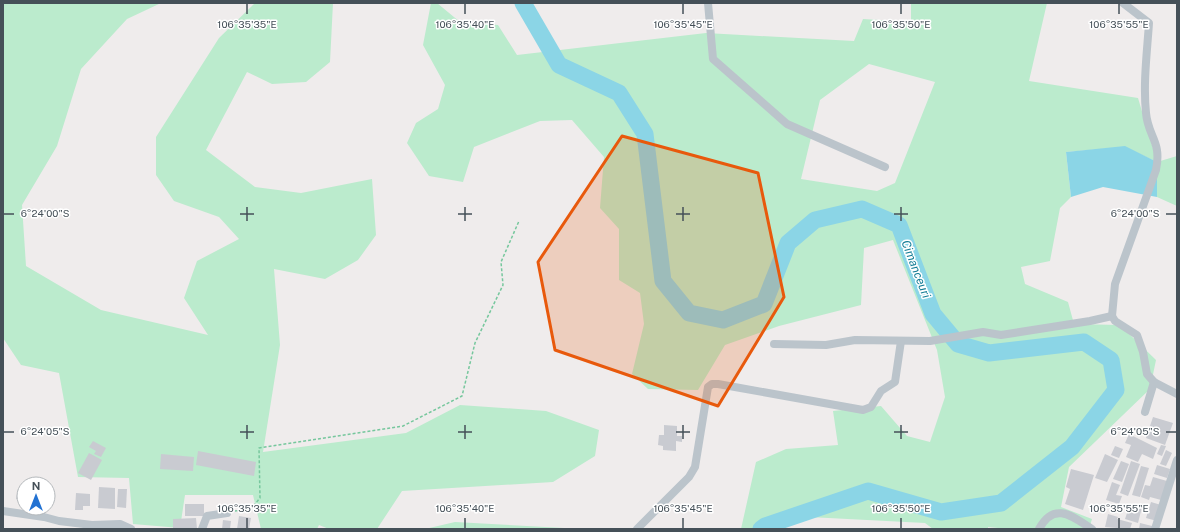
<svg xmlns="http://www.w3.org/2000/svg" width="1180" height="532" font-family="'Public Sans',sans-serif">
<rect width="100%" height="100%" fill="#efecec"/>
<g fill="#bbebcd" fill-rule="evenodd">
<polygon points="3,3 161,3 127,19 81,69 57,146 22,205 26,266 101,310 208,335 184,298 197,261 239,239 219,217 174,201 156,175 156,137 219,38 255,3 333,3 330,62 306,82 272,84 247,72 206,150 255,187 301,193 372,179 376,235 358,260 325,279 274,269 280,345 263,452 406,433 460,405 546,411 599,430 595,456 553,482 402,491 377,529 329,529 319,525 317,529 261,529 253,495 185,495 180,528 133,524 129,478 78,477 59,373 21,365 3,338"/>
<path d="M431 3H437L460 22 498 25 517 55 706 33 854 41 863 19 911 22V3H1047L1029 81 1138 98 1157 162 1177 156V206L1157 197V162L1125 147 1066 152 1071 197 1060 208 1050 261 1021 267 1025 284 1068 302 1074 324 1120 325 1156 360 1150 389 1069 467 1061 507 1092 519 1089 529H1008L988 527V529H933L925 523 809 517 778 529H741L756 462 786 449 838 445 833 411 881 406 907 436 930 442 945 397 937 350 893 240 864 248 861 305 779 326 725 345 698 390 648 389 632 374 644 324 640 293 619 280V229L600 208 604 157 572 120 540 121 474 147 463 182 429 176 407 143 416 123 438 109 445 85 423 45ZM869 64 935 82 895 183 877 191 801 179 820 100Z"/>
<polygon points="455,522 583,529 425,529"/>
</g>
<polygon fill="#8bd5e6" points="1125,146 1157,162 1157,197 1103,187 1071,197 1066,152"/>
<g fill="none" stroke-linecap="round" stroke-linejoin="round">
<polyline stroke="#8bd5e6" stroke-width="17" points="523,3 559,65 619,93 645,134 663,281 689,313 723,320 764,304 788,243 815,220 862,209 899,225 933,314 958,344 989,353 1084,342 1111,360 1116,390 1072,447 1001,503 941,512 868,491 765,526 761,529"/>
</g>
<g fill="#c9cbd1">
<polygon points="1153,417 1173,423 1165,445 1146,438"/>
<polygon points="664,425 677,426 677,436 682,436 682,442 676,441 676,451 663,450 663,446 658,445 659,435 664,435"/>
<polygon points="1129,434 1157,448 1153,459 1142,454 1138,462 1126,457 1131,445 1125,443"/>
<polygon points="93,441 106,448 101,457 94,454 96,451 89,447"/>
<polygon points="1161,445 1166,446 1162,456 1157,454"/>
<polygon points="1115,446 1123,449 1119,458 1111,455"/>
<polygon points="1166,450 1172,453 1166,466 1160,464"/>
<polygon points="198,451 256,462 254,476 196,465"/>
<polygon points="89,453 102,460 91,480 78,473"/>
<polygon points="161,454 194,457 193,471 160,469"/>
<polygon points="1105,454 1118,460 1107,482 1095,478"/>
<polygon points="1121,461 1129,464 1122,482 1113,479"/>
<polygon points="1131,461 1140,464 1128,496 1120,493"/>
<polygon points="1157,465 1170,469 1167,478 1154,474"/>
<polygon points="1141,466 1149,468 1140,497 1132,495"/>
<polygon points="1071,469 1094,475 1083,510 1065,504 1070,489 1066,487"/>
<polygon points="1153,477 1167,481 1161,500 1150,497 1149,500 1141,497 1145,485 1150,486"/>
<polygon points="1112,482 1120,485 1116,495 1122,496 1119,504 1106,500"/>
<polygon points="99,487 115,488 115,509 98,508"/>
<polygon points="18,489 24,490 24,501 16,499"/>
<polygon points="118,489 127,489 126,508 117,507"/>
<polygon points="76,493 90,494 90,506 83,506 83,510 75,510"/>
<polygon points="1151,502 1161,505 1157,521 1146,518"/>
<rect x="185" y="504" width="19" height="12"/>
<polygon points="1130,504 1142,507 1138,523 1125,519"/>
<polygon points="1108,514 1118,517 1117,519 1132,523 1130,529 1105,527"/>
<polygon points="239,516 251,518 249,529 237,529"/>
<polygon points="196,518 197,529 173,529 173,519"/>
<polygon points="223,520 231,521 230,529 222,529"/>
<polygon points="1140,523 1152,526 1152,529 1139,529"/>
</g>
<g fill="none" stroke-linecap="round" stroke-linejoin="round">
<polyline stroke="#76c79d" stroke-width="1.5" stroke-dasharray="3 2" stroke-linecap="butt" points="235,511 251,509 260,498 259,448 403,426 462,396 475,343 503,285 501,262 519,221"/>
<g stroke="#bbc4cb" stroke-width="8">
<polyline points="708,3 713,59 787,124 885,167"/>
<path d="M1123 3 1149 23C1147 53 1143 83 1146 113 1148 137 1162 141 1156 170L1115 284 1112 316 1115 321 1137 335 1143 352 1147 374 1154 382 1177 394"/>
<polyline points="774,344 826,345 855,340 930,341 983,332 1001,335 1090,321 1112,316"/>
<polyline points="1145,412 1154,382"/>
<polyline points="3,511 44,517 59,521 92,525 120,524 131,529"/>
<polyline points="202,529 207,516 227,513"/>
<polyline points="637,529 689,477 695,467 708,387 712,384 718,384 863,410 871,407 881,391 895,382 901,341"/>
<path d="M1039 529C1054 501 1072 516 1092 529"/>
<polyline points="1155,529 1177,460"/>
</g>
</g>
<path fill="#e8590c" fill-opacity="0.2" stroke="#e8590c" stroke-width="3" stroke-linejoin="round" d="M622 136 758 173 784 297 718 406 555 350 538 262Z"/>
<path fill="none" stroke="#455058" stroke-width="1.5" d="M247 4V14M465 4V14M683 4V14M901 4V14M1119 4V14M247 207V221M465 207V221M683 207V221M901 207V221M4 214H14M240 214H254M458 214H472M676 214H690M894 214H908M1166 214H1176M247 425V439M465 425V439M683 425V439M901 425V439M4 432H14M240 432H254M458 432H472M676 432H690M894 432H908M1166 432H1176M247 518V528M465 518V528M683 518V528M901 518V528M1119 518V528"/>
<g text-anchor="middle" stroke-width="3" stroke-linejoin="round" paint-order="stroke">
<g font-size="12" font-style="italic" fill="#147d96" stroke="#fff">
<text transform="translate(916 269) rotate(69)" y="4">Cimanceuri</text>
</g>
</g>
<g font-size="10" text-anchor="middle" fill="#455058" stroke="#fff" stroke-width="3" stroke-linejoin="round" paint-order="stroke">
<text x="247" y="28">106°35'35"E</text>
<text x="465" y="28">106°35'40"E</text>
<text x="683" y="28">106°35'45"E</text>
<text x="901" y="28">106°35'50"E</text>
<text x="1119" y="28">106°35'55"E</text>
<text x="45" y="217">6°24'00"S</text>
<text x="1135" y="217">6°24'00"S</text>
<text x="45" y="435">6°24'05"S</text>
<text x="1135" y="435">6°24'05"S</text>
<text x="247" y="512">106°35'35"E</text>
<text x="465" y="512">106°35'40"E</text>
<text x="683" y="512">106°35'45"E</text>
<text x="901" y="512">106°35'50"E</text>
<text x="1119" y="512">106°35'55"E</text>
</g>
<rect width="1180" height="532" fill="none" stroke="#455058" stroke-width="8"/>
<g transform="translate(36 496)"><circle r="19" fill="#ffffff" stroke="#b5b9bc"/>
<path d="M0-3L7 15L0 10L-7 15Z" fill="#2372d2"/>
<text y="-6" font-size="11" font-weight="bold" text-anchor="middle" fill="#455058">N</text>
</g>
</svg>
